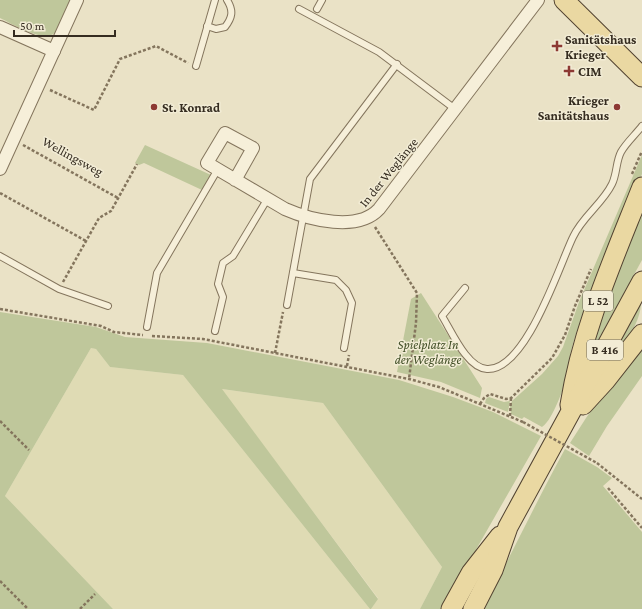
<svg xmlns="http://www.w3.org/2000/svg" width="642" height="609" font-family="'Crimson Pro',serif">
<rect width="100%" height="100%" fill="#eae2c6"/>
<g fill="#dfdbb4">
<polygon points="91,348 96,349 110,367 183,375 370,609 113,609 5,496"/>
<polygon points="221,389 323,403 442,567 420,609 371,609 378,598"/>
</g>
<g fill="#bfc79b">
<path d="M0 0H73C68 9 64 22 57 31 45 45 13 24 0 18Z"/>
<polygon points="145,145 211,175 202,190 144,163 139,165 135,163"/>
<path d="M642 155V174C631 201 561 350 570 369 565 383 554 419 542 427L524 417 522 419 511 414 510 406 512 401 542 374 558 356 563 347 579 302Z"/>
<polygon points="642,212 642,260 590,355 597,328"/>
<polygon points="421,293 482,388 480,398 441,382 397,372 411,299"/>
<path d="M641 301C642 325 616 356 601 373Z"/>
<polygon points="0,312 96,327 125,337 207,343 399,380 453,397 493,412 541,436 442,609 420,609 442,567 323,403 222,389 378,599 371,609 370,609 183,375 110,367 96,349 91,348 5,496 113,609 0,609"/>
<polygon points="642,341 642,376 607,426 589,456 570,443 586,418"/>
<polygon points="489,397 504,402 510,401 508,412 485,403 486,399"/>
<path d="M565 449 597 467 612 478 603 486 642 532V609H482C511 556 536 502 565 449Z"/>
</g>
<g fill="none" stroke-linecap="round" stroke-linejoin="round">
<g stroke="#84755d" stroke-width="8">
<g id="service">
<polyline points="299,9 379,52 455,109"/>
<polyline points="317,9 322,0"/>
<path d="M207 26 216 29 225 27C232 18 234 11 227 0"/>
<polyline points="196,66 215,0"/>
<polyline points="0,256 59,289 108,306"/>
<polyline points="293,273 336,280 346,290 352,303 344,348"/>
<path d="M465 288 442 316C452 332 467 368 487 369 526 371 559 266 573 237 582 217 603 203 612 184 617 174 616 161 621 152 626 143 636 134 642 126"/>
<polyline points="287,305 310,179 397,64"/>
<polyline points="147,327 157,273 218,169"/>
<polyline points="215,331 223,297 218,284 223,263 233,256 268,198"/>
</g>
</g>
<g stroke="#84755d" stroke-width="14">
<g id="minor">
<polyline points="0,27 54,51"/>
<polyline points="0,169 77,0"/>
<path d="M235 180 253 148 225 133 207 163 285 209C310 220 358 232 379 209L538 0"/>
</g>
</g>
<g stroke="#524331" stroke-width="21">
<g id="primary">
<polyline points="564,0 642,77"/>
<path d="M570 405C582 329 614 258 642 187"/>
<polyline points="583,405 605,381 642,334"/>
<polyline points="451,609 471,573 500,536"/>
<polyline points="473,609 493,570 508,527 642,281"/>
</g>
</g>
<g stroke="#84755d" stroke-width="2.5" stroke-dasharray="3 2" stroke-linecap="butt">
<polyline points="50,90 94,110 120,59 156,46 188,63"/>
<polyline points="23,145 118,198"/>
<polyline points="632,174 642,151"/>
<polyline points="0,193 86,241"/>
<polyline points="375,227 417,293 416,323 409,379"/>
<polyline points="63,282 99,218 111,211 137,164"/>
<polyline points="0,309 101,326 114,332 143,335"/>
<polyline points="152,336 203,339 409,379 439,387 523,422"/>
<polyline points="275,353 283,312"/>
<polyline points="347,366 349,355"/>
<polyline points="480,404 484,398 490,394 506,399 511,398 552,358 565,335 575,306 591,269"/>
<polyline points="510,416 511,398"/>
<polyline points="0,421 29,450"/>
<polyline points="597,463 642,499"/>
<polyline points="608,488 642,528"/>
<polyline points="0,581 28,609"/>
<polyline points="80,609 95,594"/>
</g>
<use href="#service" stroke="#f6efd9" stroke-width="6"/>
<use href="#minor" stroke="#f6efd9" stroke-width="12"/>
<use href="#primary" stroke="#ead8a2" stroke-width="19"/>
<polyline stroke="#84755d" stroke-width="2.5" stroke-dasharray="3 2" stroke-linecap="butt" points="523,422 597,463"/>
</g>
<g fill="#8d3933" stroke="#f2ecd5" stroke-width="1.5">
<path d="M555 40h4v4h4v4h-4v4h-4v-4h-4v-4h4z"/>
<path d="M567 65h4v4h4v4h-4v4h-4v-4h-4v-4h4z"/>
<circle cx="154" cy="107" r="4"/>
<circle cx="617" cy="107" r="4"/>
</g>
<g text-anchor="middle" stroke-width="3" stroke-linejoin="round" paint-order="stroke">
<g fill="#f2ecd5" stroke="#6e6656" stroke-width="1">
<rect x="583" y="291" width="30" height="20" rx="3"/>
<rect x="587" y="340" width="36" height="20" rx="3"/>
</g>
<g font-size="12" font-weight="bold" fill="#352c20">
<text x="598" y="305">L 52</text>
<text x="605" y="354">B 416</text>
</g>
<g font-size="13" font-weight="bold" fill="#352c20" stroke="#f2ecd5" text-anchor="start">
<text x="565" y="44">Sanitätshaus<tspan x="565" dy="15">Krieger</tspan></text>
<text x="578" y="76">CIM</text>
<text x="609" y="105" text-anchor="end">Krieger<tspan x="609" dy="15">Sanitätshaus</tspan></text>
<text x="162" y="112">St. Konrad</text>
</g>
<g font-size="13" fill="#352c20" stroke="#f2ecd5">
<text transform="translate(73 156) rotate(29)" y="5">Wellingsweg</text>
<text transform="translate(388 172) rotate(-51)" y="5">In der Weglänge</text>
</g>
<g font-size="13" font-style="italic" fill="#435028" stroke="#f2ecd5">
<text x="428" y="349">Spielplatz In<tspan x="428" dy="15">der Weglänge</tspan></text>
</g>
</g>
<path d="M14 30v6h101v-6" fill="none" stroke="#352c20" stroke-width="2"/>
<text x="20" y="30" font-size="12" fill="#352c20" stroke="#f2ecd5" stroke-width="3" paint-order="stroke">50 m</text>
</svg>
